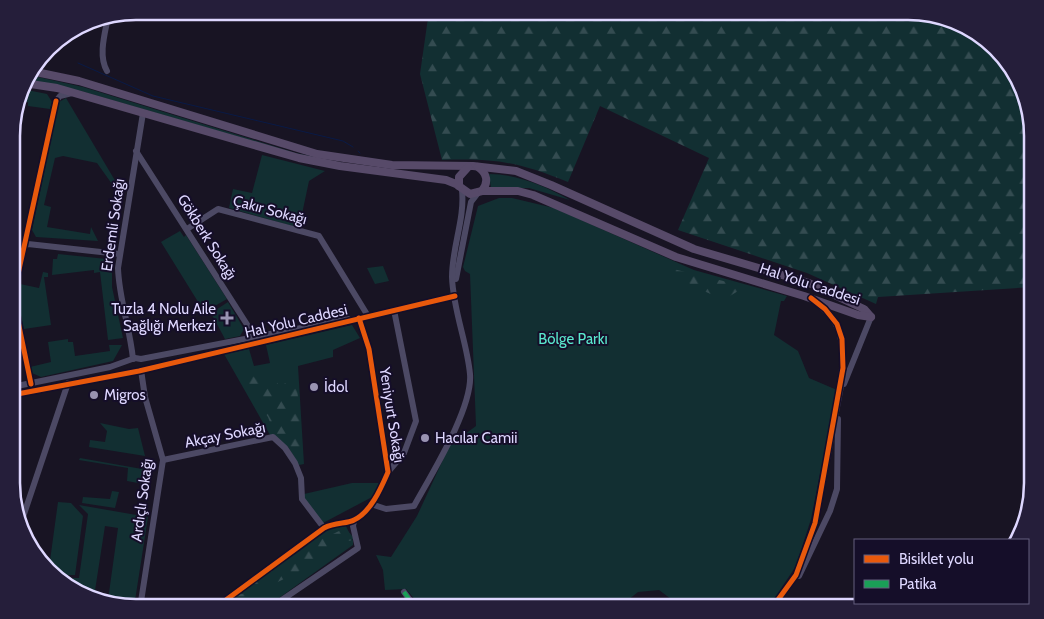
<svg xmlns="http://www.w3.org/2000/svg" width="1044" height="619" font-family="Cabin,sans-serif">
<defs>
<pattern id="forest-firs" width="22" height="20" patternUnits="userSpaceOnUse" patternTransform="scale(1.25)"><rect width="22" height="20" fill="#122f32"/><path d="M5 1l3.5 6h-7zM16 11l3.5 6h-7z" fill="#344c51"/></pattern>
</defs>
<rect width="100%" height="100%" fill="#181423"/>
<g fill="#122f32">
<polygon points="29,75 83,87 296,153 352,165 297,154 81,91 25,79"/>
<polygon points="22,89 47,94 52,102 50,109 28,106 28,102 18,102"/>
<polygon points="66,98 123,194 117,191 97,163 63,156 55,158 44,205 51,207 47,227 90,234 91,227 98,241 36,237 32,230 59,102"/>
<polygon points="262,155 325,171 309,181 299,228 229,208 233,189 252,193"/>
<path d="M489 174C517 174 545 186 570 200L529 188H491Z"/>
<polygon points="499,198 512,198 554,208 694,270 787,296 784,301 781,301 774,335 798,351 809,378 837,390 811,519 796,566 768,608 683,608 659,590 638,592 618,608 418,608 417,602 406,589 385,590 383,570 376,555 391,557 417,516 454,436 461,437 476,426 470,274 465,271 463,267 478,206"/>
<polygon points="180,231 184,237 186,235 227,299 206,311 202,304 200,305 161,242 166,239 170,245 166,239"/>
<polygon points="58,254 107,259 112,265 112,287 123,338 108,340 100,272 94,273 94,270 52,275 53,259 57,259"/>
<polygon points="383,266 389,281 375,284 367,268"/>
<polygon points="43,272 48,273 48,277 44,277 51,325 24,329 17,298 20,284 39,288"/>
<polygon points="228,302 244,329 240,336 225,339 211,313"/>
<polygon points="352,325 360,338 333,350 333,357 298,366 304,464 299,465 288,447 270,435 224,354 249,349 254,366 270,363 266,345"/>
<polygon points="68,339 68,342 73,342 75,356 110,351 109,345 122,345 113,361 41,377 32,373 30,367 51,362 48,342"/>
<polygon points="100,423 129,429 138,428 145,456 89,447 90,440 105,442 107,431"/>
<polygon points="80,458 142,469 143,466 147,467 145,480 150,481 149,485 127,481 128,468 79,460"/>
<polygon points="352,483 379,483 374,496 323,523 304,498 304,494"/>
<polygon points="112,491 119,492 115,508 82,503 83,497 110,499"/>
<path d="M58 502 71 503 83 516 75 575C65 575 58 577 49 568Z"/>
<polygon points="79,505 148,517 134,607 108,600 118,528 105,526 94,597 71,589 73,578 79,578 88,514"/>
<polygon points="346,526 353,541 353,545 265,608 222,608 329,529"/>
</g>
<g fill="url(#forest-firs)">
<path d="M429 11H908L971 28 1016 73 1032 127V287L878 297 876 304 807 273 678 230 709 158 600 106 568 182C519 162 495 158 442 160L420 74Z"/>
<path d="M673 269 736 284 743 288 725 299C705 293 689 284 671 272Z"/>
<polygon points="249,371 256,379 274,378 280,387 292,378 297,387 303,454 302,461 289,445 274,433 268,417 255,400 240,374"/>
<polygon points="343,529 346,529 354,538 350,541 346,540 340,546 313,559 297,573 269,586 254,598 251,593 241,601 245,605 243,608 237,605 234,608 220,608 238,593 243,594 244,589 286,559 300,552 318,535 325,538"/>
</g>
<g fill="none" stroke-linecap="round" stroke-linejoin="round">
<g stroke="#091a46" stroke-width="1">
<polyline points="78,63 153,96 343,141 353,147"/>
<polyline points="358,151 360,153"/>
</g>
<g stroke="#4c4964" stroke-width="6">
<path d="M107 71C98 56 105 33 108 17"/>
<polyline points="56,101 60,96 72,93"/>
<polyline points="136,151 255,337"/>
<polyline points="187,229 218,209 319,236 368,316"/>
<polyline points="12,247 23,247 28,244 119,254"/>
<polyline points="456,279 471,202 478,193"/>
<path d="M133 359C130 328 119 299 118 268L143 113"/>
<polyline points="31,384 13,297 56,101"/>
<polyline points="844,384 871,317"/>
<polyline points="12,387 110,367 135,358 141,359 348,319"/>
<polyline points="12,395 139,371 455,296"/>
<polyline points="163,460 273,437 285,448 295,463 301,478 302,499 324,528"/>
<polyline points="388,472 404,453 416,421 394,310"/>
<path d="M371 504 386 509 414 506C431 475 473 408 470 374 467 342 453 310 452 277 452 247 465 219 462 190"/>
<polyline points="21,523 68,383"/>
<polyline points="799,576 830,511 837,489 838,419"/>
<polyline points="404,592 412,603 413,608"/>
<polyline points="140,608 163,460 145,397 141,370"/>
<path d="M215 608 324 528C335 522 347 524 354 520 371 512 381 488 388 472L369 349 359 318"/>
<polyline points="270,608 358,548 353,526 354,521"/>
<polyline points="772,608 796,575 815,523 841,386 843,350 839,330 831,316 816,302"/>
</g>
<g stroke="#574a69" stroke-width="8">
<polyline points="31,71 79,81 317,154 392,165 473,166 516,171 551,185 694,249 809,283 864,309 871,317"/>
<path d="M24 83 57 88 299 158 340 166 446 180 456 184 470 194 482 191C489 182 487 173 478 167"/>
<polyline points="459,186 459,177 468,167"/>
<polyline points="482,191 518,191 533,195 676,257 804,296 858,315 871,317"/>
</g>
<polyline stroke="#1a9f57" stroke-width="4" stroke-dasharray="8 4" stroke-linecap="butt" points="404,592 412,603 413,608"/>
<g stroke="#150e29" stroke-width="8">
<g id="cycleway">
<polyline points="31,384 13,297 56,101"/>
<polyline points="12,395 139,371 455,296"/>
<path d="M215 608 324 528C335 522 347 524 354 520 371 512 381 488 388 472L369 349 359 318"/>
<polyline points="772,608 796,575 815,523 843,368 842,339 837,324 825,309 811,298"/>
</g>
</g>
<use href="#cycleway" stroke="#e8590c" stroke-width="5"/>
</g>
<g fill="#9993b2" stroke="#150e29" stroke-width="2">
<path d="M224.5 310.5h5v5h5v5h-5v5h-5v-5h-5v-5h5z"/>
<circle cx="314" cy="387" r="5"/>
<circle cx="94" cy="395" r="5"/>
<circle cx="425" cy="438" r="5"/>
</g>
<g text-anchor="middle" stroke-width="4" stroke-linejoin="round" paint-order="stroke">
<g font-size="15" fill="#ded7ff" stroke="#150e29">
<text transform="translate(270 210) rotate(15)" y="5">Çakır Sokağı</text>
<text transform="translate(113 225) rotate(-82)" y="5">Erdemli Sokağı</text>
<text transform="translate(207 237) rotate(58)" y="5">Gökberk Sokağı</text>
<text transform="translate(810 284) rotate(18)" y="5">Hal Yolu Caddesi</text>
<text transform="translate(296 321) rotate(-13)" y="5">Hal Yolu Caddesi</text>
<text transform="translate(392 415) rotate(81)" y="5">Yeniyurt Sokağı</text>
<text transform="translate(225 435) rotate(-11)" y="5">Akçay Sokağı</text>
<text transform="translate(142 500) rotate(-82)" y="5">Ardıçlı Sokağı</text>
</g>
<g font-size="15" fill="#ded7ff" stroke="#150e29" text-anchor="start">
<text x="216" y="314" text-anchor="end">Tuzla 4 Nolu Aile<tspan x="216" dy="17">Sağlığı Merkezi</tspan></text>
<text x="324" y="392">İdol</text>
<text x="104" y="400">Migros</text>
<text x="435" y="443">Hacılar Camii</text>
</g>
<g font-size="15" fill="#5ae8ce" stroke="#150e29">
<text x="573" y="344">Bölge Parkı</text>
</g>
</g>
<path d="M0 0H1044V619H0ZM136 20H908A116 116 0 0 1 1024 136V483A116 116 0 0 1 908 599H136A116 116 0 0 1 20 483V136A116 116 0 0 1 136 20Z" fill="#251e3a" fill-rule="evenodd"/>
<path fill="none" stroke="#ded7ff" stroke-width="2.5" d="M136 20H908A116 116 0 0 1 1024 136V483A116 116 0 0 1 908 599H136A116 116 0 0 1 20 483V136A116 116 0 0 1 136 20Z"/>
<rect x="854" y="539" width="175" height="65" fill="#150e29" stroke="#655e7f"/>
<rect x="864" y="555" width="25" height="8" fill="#e8590c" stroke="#655e7f"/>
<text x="899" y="564" font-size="15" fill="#ded7ff">Bisiklet yolu</text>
<rect x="864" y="580" width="25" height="8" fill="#1a9f57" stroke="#655e7f"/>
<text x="899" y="589" font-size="15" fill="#ded7ff">Patika</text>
</svg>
